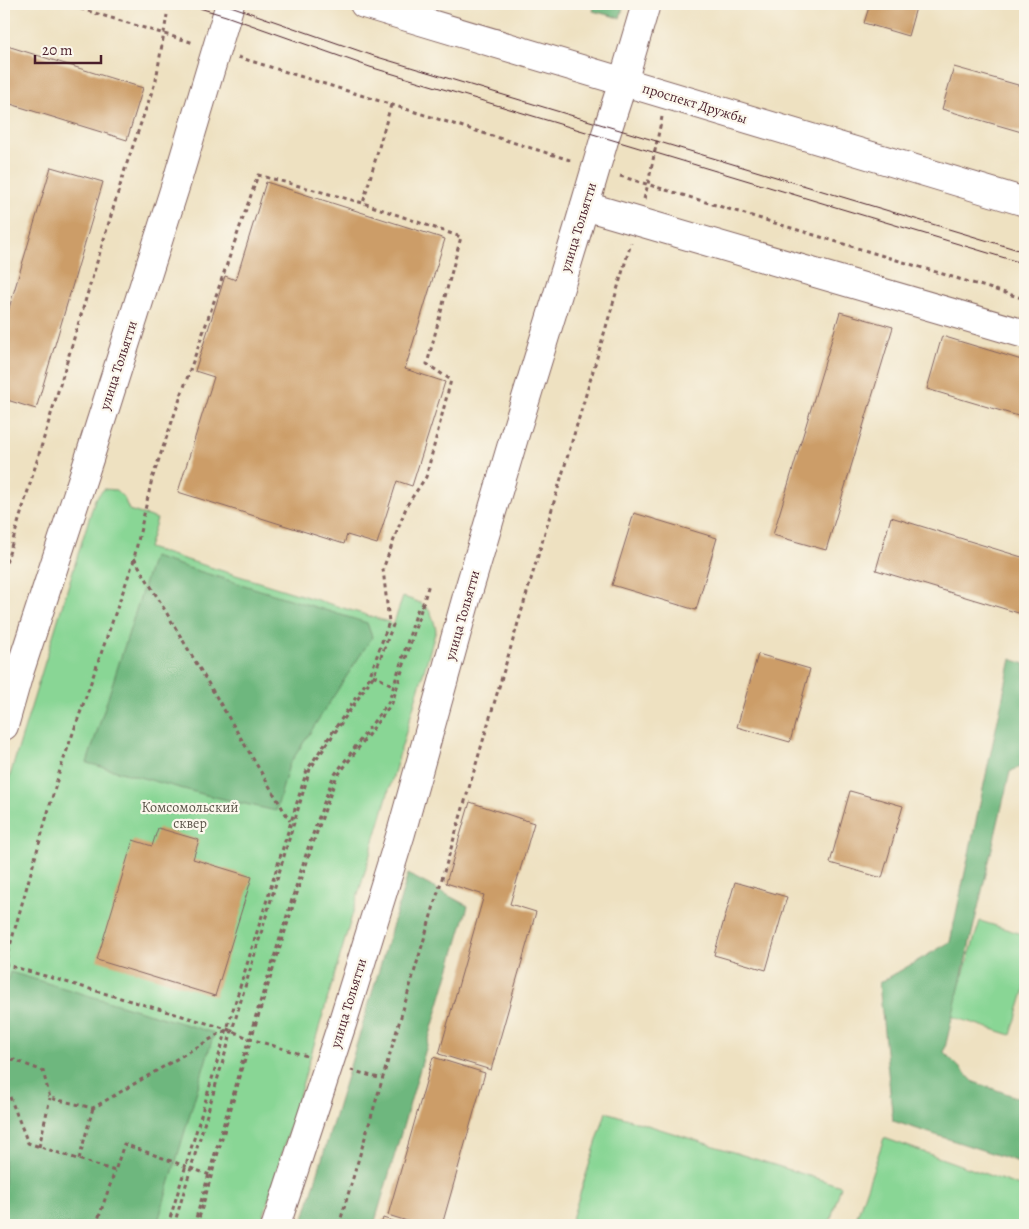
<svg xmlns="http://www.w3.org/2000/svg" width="1029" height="1229" font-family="Alegreya,serif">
<rect width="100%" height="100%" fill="#fbf7ec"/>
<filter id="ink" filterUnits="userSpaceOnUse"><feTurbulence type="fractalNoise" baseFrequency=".02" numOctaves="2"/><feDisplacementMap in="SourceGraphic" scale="10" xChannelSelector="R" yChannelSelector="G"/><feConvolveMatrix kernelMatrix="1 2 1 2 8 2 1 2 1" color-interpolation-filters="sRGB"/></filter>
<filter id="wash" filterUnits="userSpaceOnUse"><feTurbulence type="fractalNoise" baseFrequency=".0096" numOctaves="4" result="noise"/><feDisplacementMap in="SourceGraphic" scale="20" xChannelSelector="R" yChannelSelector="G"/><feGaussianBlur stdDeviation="1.12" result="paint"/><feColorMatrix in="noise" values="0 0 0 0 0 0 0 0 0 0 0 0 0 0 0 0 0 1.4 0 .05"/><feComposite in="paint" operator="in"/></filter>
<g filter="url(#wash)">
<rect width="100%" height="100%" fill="#eee1c1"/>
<g fill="#89d695" stroke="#6a7a60">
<path d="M104 489 116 490 124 498 129 510 157 519 148 548 389 622 393 625 403 597C426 604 431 606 436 630L261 1225H4V795L95 499Z"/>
<polygon points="980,921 1025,935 1025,989 1011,1035 950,1016"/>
<polygon points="606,1112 841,1186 829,1225 570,1225"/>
<polygon points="884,1138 1025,1188 1025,1225 854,1225"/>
</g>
<g fill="#6eb77e" stroke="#5c6b54">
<polygon points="595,4 624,4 620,18 593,11"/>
<polygon points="153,557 367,623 372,637 289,765 276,811 206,795 87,763"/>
<polygon points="1011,659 1025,664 1025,763 1010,772 944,1052 974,1082 1025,1100 1025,1164 893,1121 879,983 950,942"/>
<polygon points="408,874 468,906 374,1225 302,1225"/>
<polygon points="10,972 214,1033 157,1225 4,1225 4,994"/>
</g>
<g id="blocks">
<g fill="#cc9d67">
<polygon points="870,4 917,4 908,36 864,23"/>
<polygon points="4,45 143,88 127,140 4,102"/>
<polygon points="954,67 1025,87 1025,133 942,109"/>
<polygon points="51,167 103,182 36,409 4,399 4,325"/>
<polygon points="266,182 445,239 405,369 445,382 412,486 397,481 377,544 347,535 344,544 178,492 214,377 195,371 225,276 236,280"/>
<polygon points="840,312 893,327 826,550 773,535"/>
<polygon points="942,336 1025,361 1025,418 927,389"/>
<polygon points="634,513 717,538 696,610 612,585"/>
<polygon points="891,517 1025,558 1025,615 876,570"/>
<polygon points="758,654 810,669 790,742 737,727"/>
<polygon points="850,791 903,806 882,878 830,863"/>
<polygon points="470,802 534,823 510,904 536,912 491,1070 439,1054 484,895 446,883"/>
<polygon points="158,828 199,840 193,859 252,877 215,996 97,960 133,840 152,846"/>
<polygon points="735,882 787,897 766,970 714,955"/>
<polygon points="433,1057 485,1073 442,1225 420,1225 388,1215"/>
<polygon points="383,1218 405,1225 381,1225"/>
</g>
</g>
</g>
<g filter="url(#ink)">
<use href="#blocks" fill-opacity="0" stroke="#836360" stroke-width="1"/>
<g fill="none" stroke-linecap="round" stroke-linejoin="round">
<g stroke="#836360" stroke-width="30">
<g id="minor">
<polyline points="585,206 1025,334"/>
<polyline points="4,726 19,673 89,459 177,181 230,4"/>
<polyline points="276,1225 342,1024 401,833 467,596 515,434 577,232 605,137 623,82 646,4"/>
</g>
</g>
<g stroke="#836360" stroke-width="30">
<polyline id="major" points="364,4 1025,202"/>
</g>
<g stroke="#836360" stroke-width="3" stroke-dasharray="4 4" stroke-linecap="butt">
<polyline points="65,4 194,43"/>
<polyline points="238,57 573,161"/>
<polyline points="620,176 1025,299"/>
<polyline points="644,199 648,184 662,117"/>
<polyline points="134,558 290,821"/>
<polyline points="4,570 126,166 156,80 167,15"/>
<polyline points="373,675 394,686"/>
<polyline points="4,964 227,1029 251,1039 307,1056"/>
<polyline points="4,967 60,770 133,563 152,479 258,175 363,203"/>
<polyline points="4,1056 43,1071 50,1098 93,1108 226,1030"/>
<polyline points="351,1070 382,1079"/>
<polyline points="4,1082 28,1143 115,1171 124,1144 210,1175"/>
<polyline points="39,1147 50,1098"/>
<polyline points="79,1159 93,1108"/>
<polyline points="96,1225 115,1171"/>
<polyline points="168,1225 227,1029 307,770 369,678 389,622 383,569 407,505 426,477 451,380 427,364 461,237 363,203 391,105"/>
<polyline points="174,1225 310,769 374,675 393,625 389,622"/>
<polyline points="194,1225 249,1038 308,848 333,777 389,701 418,608 423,605"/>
<polyline points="197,1225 251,1039 311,849 336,778 392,703 429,584"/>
<polyline points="339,1225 631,243"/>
</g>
<use href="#minor" stroke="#fff" stroke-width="28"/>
<use href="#major" stroke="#fff" stroke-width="28"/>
<g stroke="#4a1f2b" stroke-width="1">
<polyline points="186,4 226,16 370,67 1025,264"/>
<polyline points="225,4 374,56 1025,252"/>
</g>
</g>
</g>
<g text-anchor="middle" stroke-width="4.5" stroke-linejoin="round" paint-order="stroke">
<g font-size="14" fill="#4a1f2b" stroke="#fbf7ec">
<text transform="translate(695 103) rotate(17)" y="5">проспект Дружбы</text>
<text transform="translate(578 227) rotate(-73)" y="5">улица Тольятти</text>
<text transform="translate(118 365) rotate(-72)" y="5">улица Тольятти</text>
<text transform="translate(462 615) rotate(-74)" y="5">улица Тольятти</text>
<text transform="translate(348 1003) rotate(-73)" y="5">улица Тольятти</text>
</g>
<g font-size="14" fill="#5d564b" stroke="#fbf7ec">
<text x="190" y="812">Комсомольский<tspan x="190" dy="16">сквер</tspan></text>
</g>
</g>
<rect width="1029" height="1229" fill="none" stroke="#fbf7ec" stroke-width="20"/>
<path d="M35 55v8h66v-8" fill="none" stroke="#4a1f2b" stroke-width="2.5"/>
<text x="42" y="55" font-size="15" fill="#4a1f2b" stroke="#fbf7ec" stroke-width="4" paint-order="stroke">20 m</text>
</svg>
